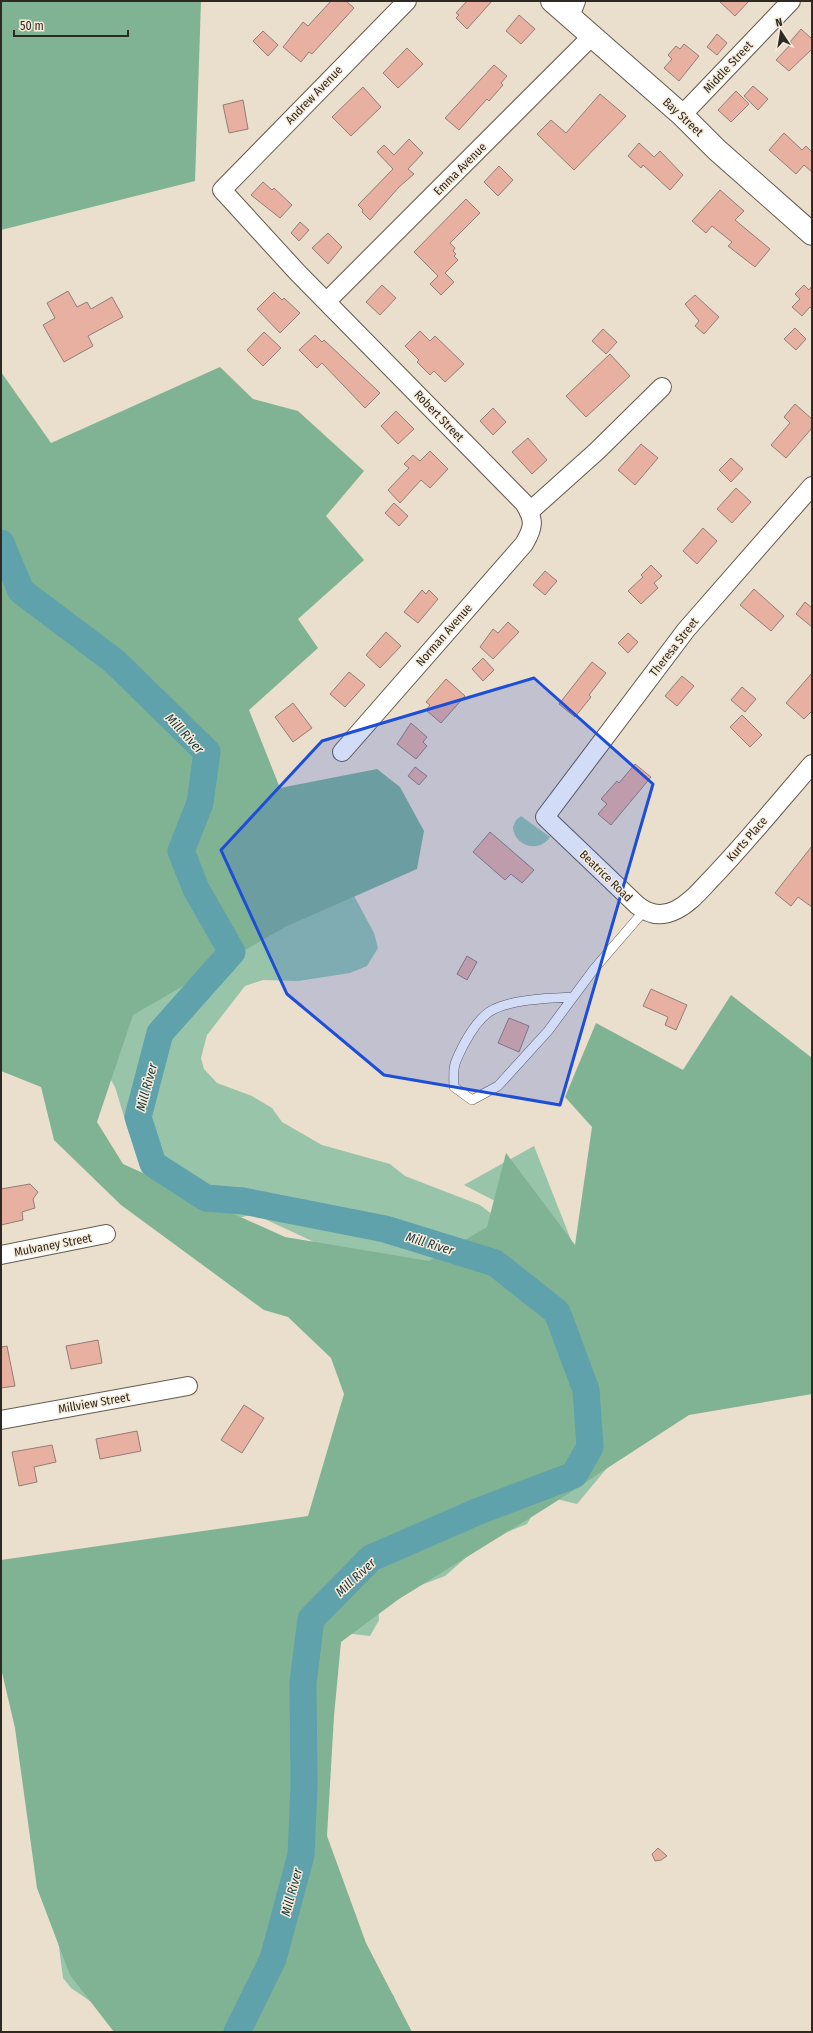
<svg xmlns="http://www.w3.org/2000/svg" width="813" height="2033" font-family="'Fira Sans Condensed',sans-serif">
<rect width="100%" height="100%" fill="#eadecd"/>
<g fill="#98c4a9">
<polygon points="1,423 264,809 344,877 374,933 378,948 367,966 350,973 298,981 263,980 245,986 207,1035 201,1058 204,1069 217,1083 252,1096 272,1108 282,1122 322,1145 390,1164 405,1176 480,1205 565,1270 607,1468 577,1504 544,1496 527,1524 485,1541 445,1576 378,1601 379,1620 370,1636 336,1632 322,1829 356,1957 394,1996 404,2032 103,2010 71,1988 63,1978 53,1900 379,1546 314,1242 254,1214 231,1220 189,1203 147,1149 129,1133 115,1087 104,1068"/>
<path d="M521 816 550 837C539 854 514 846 513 827L516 820Z"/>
<polygon points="534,1146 571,1240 464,1185"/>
</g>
<g fill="#80b294">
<polygon points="1,1 201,1 195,181 1,230"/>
<polygon points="220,367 253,399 298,411 364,471 326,516 364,560 298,619 318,648 249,710 280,788 377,769 400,787 424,831 417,869 285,927 133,1015 97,1122 123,1164 285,1237 429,1261 487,1227 506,1153 575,1245 592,1127 565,1097 596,1023 683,1070 731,995 812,1058 812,1394 689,1415 546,1508 399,1599 341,1642 334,1716 327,1836 366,1943 412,2032 114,2032 70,1975 37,1888 15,1728 1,1668 1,1560 308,1516 344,1394 331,1358 288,1317 264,1310 121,1205 54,1140 41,1087 1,1071 1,372 51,443"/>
</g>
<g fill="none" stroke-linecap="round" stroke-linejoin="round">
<polyline stroke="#5fa2ab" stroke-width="27" points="1,543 21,591 114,661 207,752 200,803 181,851 196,889 232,952 160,1033 138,1117 153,1164 206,1198 243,1201 385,1229 495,1263 557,1312 586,1390 590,1447 574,1475 479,1511 371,1558 311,1619 303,1683 304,1786 301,1855 273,1959 237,2032"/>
</g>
<g fill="#e7b0a0" stroke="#927e78">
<polygon points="331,1 346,1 354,8 312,54 309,52 301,62 283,47 303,22 308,26"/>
<polygon points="467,1 492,1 467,29 456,18 459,15 456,13"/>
<polygon points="719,1 749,1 735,16"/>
<polygon points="519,15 535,29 521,44 506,31"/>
<polygon points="801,29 812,39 812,49 789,71 776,60 792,43 790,42"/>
<polygon points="263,31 278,45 268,56 253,41"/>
<polygon points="717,34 727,43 717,55 707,47"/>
<polygon points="684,44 699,56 679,81 664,68 672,59 668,55 676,46 680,49"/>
<polygon points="407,48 423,64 398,88 383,73"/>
<polygon points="494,65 507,76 501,83 503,85 489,101 487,99 459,130 445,118"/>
<polygon points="753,86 768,99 758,110 744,96"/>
<polygon points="363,87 381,107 351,136 332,117"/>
<polygon points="736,91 749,104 731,122 718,110"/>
<polygon points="600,94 626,116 574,170 537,134 551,120 566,133"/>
<polygon points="243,100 248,129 229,133 223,105"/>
<polygon points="784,133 802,150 806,146 812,152 812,172 804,165 796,174 769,150"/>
<polygon points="409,139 423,153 408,169 414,174 399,187 370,220 362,212 363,210 358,205 393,169 377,152 384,145 394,155"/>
<polygon points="639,143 654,157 660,151 683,175 670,190 643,165 641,168 628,156"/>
<polygon points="499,166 513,180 498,196 484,182"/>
<polygon points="263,182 272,190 274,188 292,205 280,218 251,195"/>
<polygon points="720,190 744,211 735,220 770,249 755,267 728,246 732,242 712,226 706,233 692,221"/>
<polygon points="466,199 480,213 450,243 455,248 453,251 456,254 454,256 458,260 445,273 454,282 441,295 430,284 438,276 414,252"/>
<polygon points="300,222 309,230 299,241 291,233"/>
<polygon points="328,233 342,247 328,264 312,248"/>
<polygon points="382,285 396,298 380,315 366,302"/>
<polygon points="804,285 809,290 812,286 812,309 810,307 802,316 792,307 800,299 795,294"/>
<polygon points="68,291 77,307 87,302 91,309 112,297 123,317 88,336 93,346 64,362 43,325 55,318 47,303"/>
<polygon points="274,292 282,300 284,298 300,313 280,333 257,309"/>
<polygon points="695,295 719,317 704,334 695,326 699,321 685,304"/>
<polygon points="795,328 806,339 796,350 784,339"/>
<polygon points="603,329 617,342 606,354 592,341"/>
<polygon points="420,331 430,341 435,336 464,364 445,382 434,371 430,375 417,362 419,360 405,346"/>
<polygon points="264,332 281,348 263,366 247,350"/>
<polygon points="315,335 322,342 324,340 380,393 365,408 322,363 317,368 299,350"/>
<polygon points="610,354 630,376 586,417 566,396"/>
<polygon points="795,404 812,419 812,428 786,458 771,445 790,423 784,417"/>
<polygon points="493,408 506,422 493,435 480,421"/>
<polygon points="396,411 414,429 398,444 381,426"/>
<polygon points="528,438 547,460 532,474 512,452"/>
<polygon points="641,444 658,458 635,485 618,470"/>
<polygon points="430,451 448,469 430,488 421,480 400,503 388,490 409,468 404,464 413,455 420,461"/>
<polygon points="731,458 743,469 731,482 719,470"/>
<polygon points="736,488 751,502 732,523 717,509"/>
<polygon points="394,503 408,516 399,526 385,513"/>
<polygon points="703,528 717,541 697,564 683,551"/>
<polygon points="651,565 662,576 654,583 658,588 641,604 628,591 643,577 641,575"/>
<polygon points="545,571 557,581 545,595 533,585"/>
<polygon points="754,589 784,616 771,631 740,605"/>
<polygon points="422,590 426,594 429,590 438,599 418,623 404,612"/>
<polygon points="805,602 812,608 812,627 796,614"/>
<polygon points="508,622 519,632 493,659 480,647 493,629 498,633"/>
<polygon points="386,632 401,646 380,668 366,655"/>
<polygon points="628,633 638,642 628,653 618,643"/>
<polygon points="483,658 494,670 483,681 472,669"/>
<polygon points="592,662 606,673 589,695 591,697 575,717 559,704"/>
<polygon points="349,672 365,685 345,707 330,694"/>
<polygon points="812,673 812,711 804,719 786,703"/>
<polygon points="682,676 694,686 677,706 665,696"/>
<polygon points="446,679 465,696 441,723 426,710 430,705 426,702"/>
<polygon points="742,687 756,699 745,712 731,700"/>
<polygon points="293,703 312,728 293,742 275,717"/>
<polygon points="742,715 762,735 750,747 730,727"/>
<polygon points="411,723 427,737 423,742 427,746 416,759 397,744"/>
<polygon points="635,764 651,777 611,825 598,814 607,804 601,799 617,781 619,783"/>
<polygon points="415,767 427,776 419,785 408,776"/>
<polygon points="490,832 534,870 522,883 511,874 505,880 473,852"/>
<polygon points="812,846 812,907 798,897 791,906 775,893"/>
<polygon points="467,956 477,962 467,980 457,974"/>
<polygon points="651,989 687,1005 676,1030 665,1025 668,1017 643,1006"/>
<polygon points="509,1018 529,1026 519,1052 498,1043"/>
<polygon points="30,1184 38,1192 33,1199 35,1208 22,1212 23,1220 1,1225 1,1189"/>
<polygon points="98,1340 102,1363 71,1369 66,1346"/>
<polygon points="7,1346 15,1386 1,1388 1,1347"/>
<polygon points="244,1405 264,1418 242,1453 221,1440"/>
<polygon points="137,1431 141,1451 100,1459 96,1439"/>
<polygon points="52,1445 56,1462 34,1467 37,1482 19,1486 12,1452"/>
<polygon points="658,1848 667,1856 661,1860 655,1861 652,1854"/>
</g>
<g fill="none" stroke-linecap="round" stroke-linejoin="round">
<g stroke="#655a4c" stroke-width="10">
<path id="lane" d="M573 997C550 998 509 999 489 1012 479 1019 470 1033 464 1044 454 1064 453 1064 454 1087L472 1100 498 1086 548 1031 594 969 644 911"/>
</g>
<g stroke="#655a4c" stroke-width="20">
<g id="street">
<polyline points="570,17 576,1"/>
<polyline points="682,115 791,1"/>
<polyline points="327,301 592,36"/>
<path d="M812 486 686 630 545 817 637 905C649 915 662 917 676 910 692 902 703 887 715 875 749 839 780 801 812 764"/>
<polyline points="529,512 597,451 662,387"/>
<path d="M342 752 524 544C534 527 535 520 524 503L297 272 222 190 407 1"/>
<polyline points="1,1255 106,1234"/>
<polyline points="1,1420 188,1386"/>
</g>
</g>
<g stroke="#655a4c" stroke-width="24">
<polyline id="secondary" points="552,1 682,115 717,150 812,234"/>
</g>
<use href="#lane" stroke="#fff" stroke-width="9"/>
<use href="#street" stroke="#fff" stroke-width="18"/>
<use href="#secondary" stroke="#fff" stroke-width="22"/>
</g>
<path fill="#1d4ed8" fill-opacity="0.2" stroke="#1d4ed8" stroke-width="3" stroke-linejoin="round" d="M534 678 653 784 560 1105 384 1075 287 994 221 850 322 741Z"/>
<g text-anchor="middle" stroke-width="3" stroke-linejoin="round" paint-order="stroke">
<g font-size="12" fill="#2e2a23" stroke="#f7ebda">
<text transform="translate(728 67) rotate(-47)" y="4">Middle Street</text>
<text transform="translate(314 95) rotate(-46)" y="4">Andrew Avenue</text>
<text transform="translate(683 117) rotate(43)" y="4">Bay Street</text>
<text transform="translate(460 169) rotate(-45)" y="4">Emma Avenue</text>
<text transform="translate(439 416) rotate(46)" y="4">Robert Street</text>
<text transform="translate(444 635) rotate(-49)" y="4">Norman Avenue</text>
<text transform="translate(674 647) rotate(-52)" y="4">Theresa Street</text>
<text transform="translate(747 839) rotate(-49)" y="4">Kurts Place</text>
<text transform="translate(606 876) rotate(44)" y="4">Beatrice Road</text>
<text transform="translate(53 1245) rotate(-11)" y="4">Mulvaney Street</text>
<text transform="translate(94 1403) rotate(-10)" y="4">Millview Street</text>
</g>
<g font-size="13" font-style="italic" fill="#18393e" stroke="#f7ebda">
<text transform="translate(185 733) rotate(47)" y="5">Mill River</text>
<text transform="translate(146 1087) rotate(-75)" y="5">Mill River</text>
<text transform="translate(430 1243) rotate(17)" y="5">Mill River</text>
<text transform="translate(355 1577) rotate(-43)" y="5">Mill River</text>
<text transform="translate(291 1892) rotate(-75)" y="5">Mill River</text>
</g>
</g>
<rect width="813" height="2033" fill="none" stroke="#2e2a23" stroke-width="4"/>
<g transform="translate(781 32) rotate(348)" stroke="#f7ebda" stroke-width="3" paint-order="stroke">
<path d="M0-3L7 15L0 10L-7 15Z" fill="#2e2a23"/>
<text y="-6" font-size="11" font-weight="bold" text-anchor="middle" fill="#2e2a23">N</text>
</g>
<path d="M14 30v6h114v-6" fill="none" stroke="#2e2a23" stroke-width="2"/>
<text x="20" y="30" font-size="12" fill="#2e2a23" stroke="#f7ebda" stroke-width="3" paint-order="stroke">50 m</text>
</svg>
